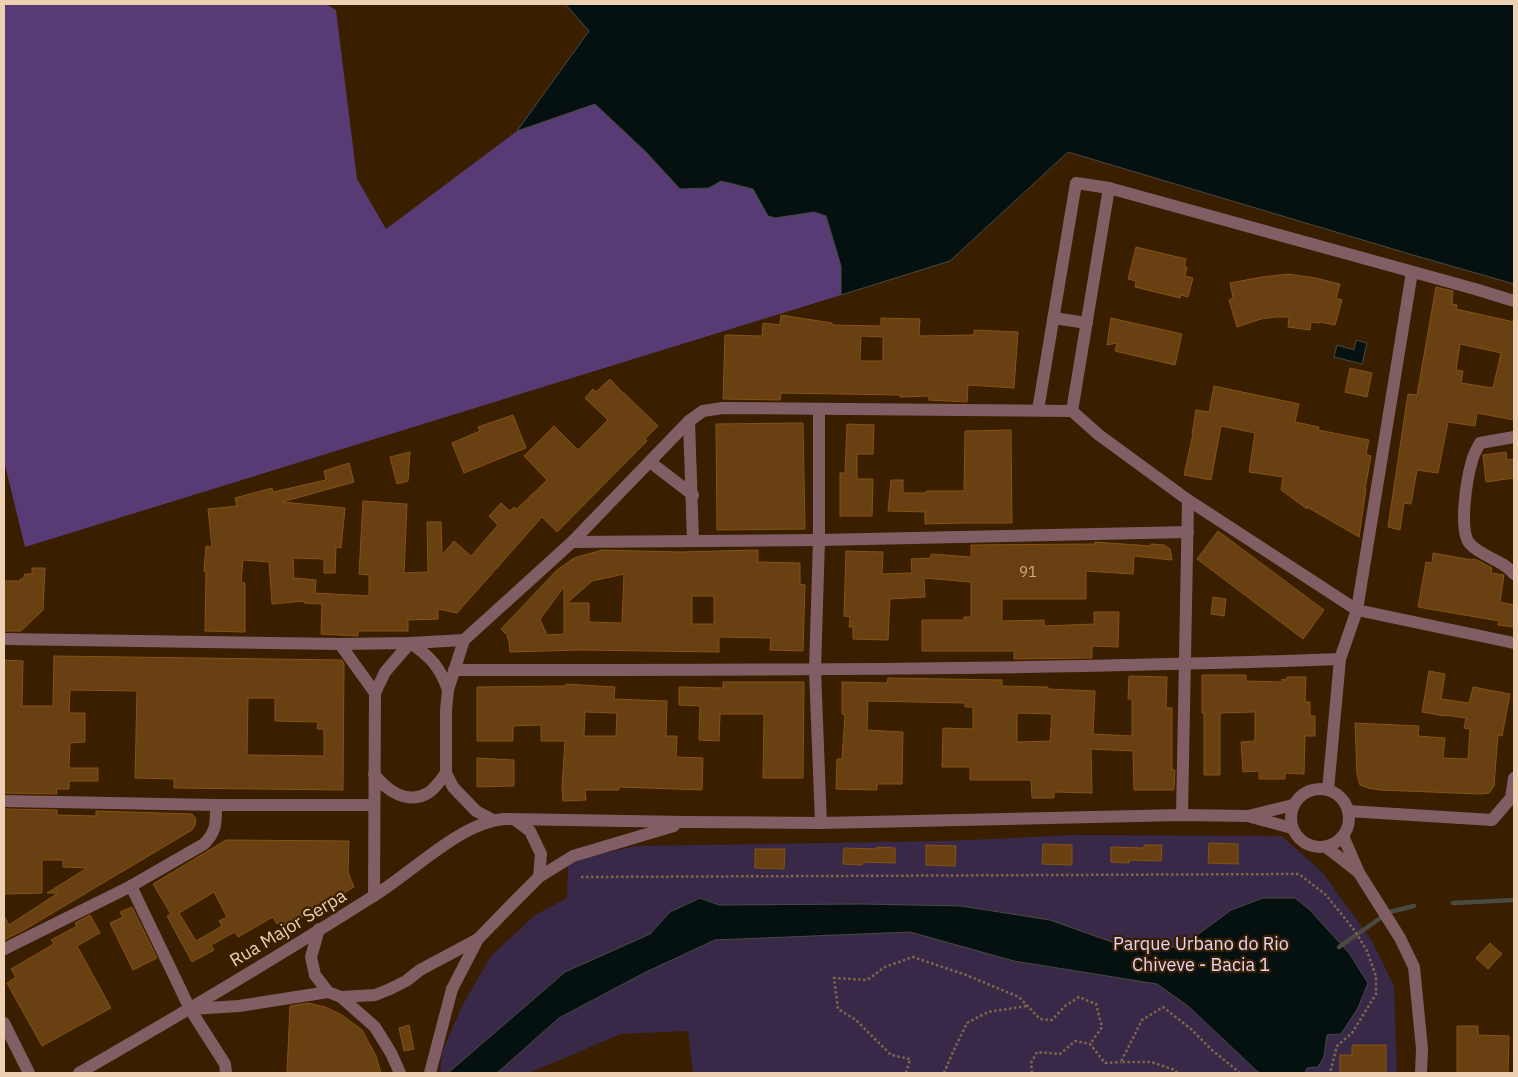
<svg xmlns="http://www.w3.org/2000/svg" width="1518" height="1077" font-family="'IBM Plex Sans',sans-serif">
<rect width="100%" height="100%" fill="#391e00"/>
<polygon fill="#392949" points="1073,835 1282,836 1323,873 1372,941 1394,986 1397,1073 693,1073 688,1031 621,1034 529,1073 440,1073 442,1053 461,1008 491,956 535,915 567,898 568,865 584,858 636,846 948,841"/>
<polygon fill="#583b75" points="4,4 326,4 336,10 357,179 386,229 517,131 595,104 646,152 680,189 709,188 721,181 753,189 775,218 814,212 826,216 841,266 841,295 25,547 4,461"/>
<g fill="#051110" stroke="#4b4a41">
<polygon points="565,4 1514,4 1514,284 1413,255 1068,152 950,261 841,295 841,266 826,216 814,212 775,218 768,216 753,189 721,181 709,188 680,189 646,152 595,104 517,131 589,31"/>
<polygon points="1356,340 1367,343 1362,364 1334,357 1337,345 1354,350"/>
<polygon points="700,898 719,905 862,904 961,906 1050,920 1112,942 1183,948 1200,933 1231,910 1263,898 1295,898 1309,909 1349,953 1368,983 1358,1008 1341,1034 1327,1035 1324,1057 1318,1067 1307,1068 1305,1073 1262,1073 1258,1072 1188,1006 1157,984 1014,961 910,932 715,940 646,972 559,1018 497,1073 448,1073 565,972 650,934 670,912"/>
</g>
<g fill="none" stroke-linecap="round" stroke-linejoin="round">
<g stroke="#4b4a41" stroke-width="4.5">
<polyline points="1453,903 1514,900"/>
<polyline points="1339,947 1389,912 1414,906"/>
</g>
</g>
<g fill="#684011" stroke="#875312" fill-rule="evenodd">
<polygon points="1136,247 1186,259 1184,267 1187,267 1185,276 1193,278 1188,297 1181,295 1180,298 1135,287 1136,281 1128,279"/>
<polygon points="1288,274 1316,278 1340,284 1336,298 1342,300 1335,325 1320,322 1320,323 1311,322 1310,330 1288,327 1289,317 1276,317 1261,319 1237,327 1229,300 1233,298 1230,283 1262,277"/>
<path d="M1436 287 1453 291 1452 304 1457 305 1456 309 1514 322V420L1477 413 1475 426 1448 422 1438 473 1417 470 1411 504 1404 503 1400 530 1388 527 1408 394 1417 395ZM1460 344 1501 353 1493 388 1461 383 1463 371 1456 370Z"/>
<path d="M781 315 832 323V325L881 326V318L920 319 919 336 974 335V330L1018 332 1014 388 968 385 967 402 929 400V396L900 397V395L781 393 780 400 723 399 725 335 762 336 763 323 780 325ZM861 336 883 337V361H860Z"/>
<polygon points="1111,318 1182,334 1175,365 1115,351 1117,343 1107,345"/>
<polygon points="1350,368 1372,373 1367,397 1345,392"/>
<polygon points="610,379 622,392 623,392 658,426 645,439 647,441 557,532 542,517 457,613 438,609 438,619 408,620 408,631 358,631 358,636 321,634 322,604 304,603 304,601 272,604 269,562 243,560 241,582 245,583 245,632 205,631 206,571 204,571 206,546 212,547 208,509 237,506 235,498 272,488 273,492 326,480 324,471 349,463 354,482 282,502 345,508 341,548 336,547 335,573 324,573 324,559 293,558 294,578 316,580 315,593 369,596 369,575 359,574 363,501 407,504 404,573 428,572 427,522 441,522 442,555 454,541 471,556 498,525 489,516 501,503 510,511 514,507 517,509 547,480 524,456 554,426 578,450 608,420 585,398 593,389 596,392"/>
<polygon points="1214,386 1299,404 1295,422 1319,427 1318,430 1369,440 1366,455 1371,456 1365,489 1366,489 1359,537 1307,507 1307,509 1281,490 1283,477 1249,472 1255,433 1221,426 1211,480 1184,475 1193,434 1192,434 1196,410 1209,412"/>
<polygon points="513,415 526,448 464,473 452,443 480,431 478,427"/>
<polygon points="803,423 805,529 717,530 716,424"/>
<polygon points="847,424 874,425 873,454 857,454 857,479 873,479 872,516 840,516 840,473 845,473"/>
<polygon points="1011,430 1012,523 964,523 925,524 925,512 888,511 891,480 903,480 903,493 926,493 926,491 964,491 965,431"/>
<polygon points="410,452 408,481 397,484 390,457"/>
<polygon points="1506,452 1507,460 1514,459 1514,478 1486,482 1483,455"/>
<polygon points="1218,531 1324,610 1303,639 1197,559"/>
<polygon points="1095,542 1151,546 1151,544 1164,545 1170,549 1172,560 1134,556 1133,574 1086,571 1086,599 1002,599 1002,621 1044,620 1044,626 1094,624 1094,612 1119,612 1118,647 1092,646 1092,658 1014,659 1014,651 922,651 922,620 964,620 964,617 971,617 971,582 924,578 925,597 890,599 888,640 853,639 853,627 849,627 850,617 844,616 846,551 883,552 882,574 912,573 911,559 931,558 931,554 971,557 971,545 1095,544"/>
<path d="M602 550 680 552 758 550V562L800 563V584L805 585 803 651 770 650 771 638 719 637V652L580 650 510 652 509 641 507 635 501 629 557 570 574 558ZM624 574 622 623 589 622V603H567L592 581ZM564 587V634L547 635 540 619ZM692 596H714V624H692Z"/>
<polygon points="1433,553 1472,560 1473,559 1477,560 1492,568 1491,573 1504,575 1500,602 1514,605 1514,627 1498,625 1499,621 1418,607 1426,562 1432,563"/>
<polygon points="32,568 45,568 43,610 21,631 4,631 4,581 20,581 20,579 23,579 25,574 32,574"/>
<polygon points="1213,597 1226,599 1224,616 1211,614"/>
<path d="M54 656 342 660 344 664 343 790 174 788V779L135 778 137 691 70 690 69 713H85V742L70 743 69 768H98V781H69V789H56L57 794 4 793V660L23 661 22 706H53ZM248 698H275V721L318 722 317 729H324V756L247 755Z"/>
<polygon points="1429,671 1445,674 1441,699 1469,703 1473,687 1510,694 1502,736 1498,735 1494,786 1489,793 1481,794 1380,790 1368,788 1360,785 1357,774 1355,723 1419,726 1418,736 1445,738 1443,758 1468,759 1470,729 1464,728 1466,718 1444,715 1444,716 1422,712"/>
<polygon points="1202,675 1246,675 1246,681 1282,682 1282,679 1286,680 1287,677 1306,677 1305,702 1310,702 1310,716 1315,716 1315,736 1305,736 1304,774 1285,773 1285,779 1259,779 1259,771 1243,772 1241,742 1255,741 1255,712 1220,713 1220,775 1204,775 1204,713 1202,713"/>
<path d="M1129 676 1167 677 1166 708H1172V770H1175L1174 790H1134L1133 751 1091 749 1092 793 1054 792V798H1032L1031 780H970V767H942L943 728 973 729V707H965V703L868 701 867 730 903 732 902 784H877V790L836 789 837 759H842L845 715 842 714V682L887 683 888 678 1002 680V686L1048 687V689L1095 691 1093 734 1132 736V699H1128ZM1017 713 1052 714 1050 741 1017 742Z"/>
<polygon points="723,682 804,682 803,778 763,778 764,714 720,714 719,741 699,740 700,706 679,705 679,687 723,688"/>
<path d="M566 684 615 687 614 699 667 701 666 736H677L676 757 703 758 702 790 619 787V790H585L586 800 563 801 562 788 565 741H541V725L513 726V741H477V687L566 686ZM585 712 617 713 616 736H584Z"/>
<polygon points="477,758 514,760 514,786 477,787"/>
<polygon points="4,809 57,810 57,815 96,816 96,811 192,814 196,819 195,825 192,830 24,930 4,940 4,916 9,925 58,893 47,893 87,868 63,867 63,860 42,860 42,893 4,894"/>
<path d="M226 840 349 841 348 872 354 887 285 927 281 921 277 924 273 917 238 937 235 932 211 945 214 950 192 962 167 916 171 914 153 884ZM214 892 227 917 219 921 222 926 196 941 179 913Z"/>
<polygon points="1209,843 1238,844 1238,864 1208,863"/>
<polygon points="1043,844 1072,845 1072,865 1042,864"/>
<polygon points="926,845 956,846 955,866 926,865"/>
<polygon points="1144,845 1162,845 1161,861 1129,860 1129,863 1111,862 1111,847 1144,848"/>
<polygon points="877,847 895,848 895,863 862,862 862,865 843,864 844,848 877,849"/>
<polygon points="755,849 785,849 784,869 755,868"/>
<polygon points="132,907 157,958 133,970 110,923 123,917 120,912"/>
<polygon points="90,915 100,933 77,946 111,1008 42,1046 7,983 16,977 11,969 54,944 51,940 77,926 75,923"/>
<polygon points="1490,943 1502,954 1488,969 1476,958"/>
<polygon points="308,1003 325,1007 342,1015 362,1030 376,1056 381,1073 287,1073 290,1006"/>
<polygon points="409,1025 414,1049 404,1051 399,1028"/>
<polygon points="1457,1026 1478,1026 1478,1035 1509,1036 1508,1073 1457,1073"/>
<polygon points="1352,1045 1386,1045 1386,1073 1340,1073 1340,1055 1352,1055"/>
</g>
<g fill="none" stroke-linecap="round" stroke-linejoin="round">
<g stroke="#826648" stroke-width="2.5" stroke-dasharray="2.5 2.5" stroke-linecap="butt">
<polyline points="581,877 1299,874 1326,895 1355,931 1367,951 1376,976 1376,994 1352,1033 1337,1046 1330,1073"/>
<polyline points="906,1073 910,1059 891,1055 856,1020 838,1009 834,978 867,980 885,967 913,957 966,975 1019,997 1040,1019 1052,1020 1065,1006 1079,997 1096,1004 1102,1027 1090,1044"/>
<polyline points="944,1073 952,1054 967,1023 988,1012 1027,1006"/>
<polyline points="1032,1073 1031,1063 1037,1052 1060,1054 1075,1041 1090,1044 1105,1063 1121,1062"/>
<polyline points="1177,1073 1175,1070 1151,1062 1121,1062 1142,1020 1163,1007 1191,1029 1212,1050 1240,1073"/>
</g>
<g stroke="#805e64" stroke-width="12">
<polyline points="1053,318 1087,323"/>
<polyline points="819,409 819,540 815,670 821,823"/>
<polyline points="1038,410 1076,183 1109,188 1475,289 1514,301"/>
<polyline points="1072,411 1109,188"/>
<polyline points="689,421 693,541"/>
<path d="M1514 437 1480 443C1477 449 1473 455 1472 461 1467 477 1458 531 1470 544 1482 557 1503 560 1514 574"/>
<polyline points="650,462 693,495"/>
<polyline points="572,542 819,540 1188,532"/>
<polyline points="4,639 340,644 410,643 464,640"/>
<path d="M410 643C430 656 440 667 448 690"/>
<polyline points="340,644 375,693"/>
<path d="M454 670C749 670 1045 670 1340 659"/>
<path d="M374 774C387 791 407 805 428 793 435 789 441 780 446 773"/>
<circle cx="1320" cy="818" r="29"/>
<polyline points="1328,790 1340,659 1357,610 1412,272"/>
<polyline points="4,801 216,805 374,805"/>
<polyline points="1348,811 1492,820 1511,798 1514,778"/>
<polyline points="1182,815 1188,500"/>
<polyline points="1251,817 1292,828"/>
<polyline points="493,820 476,811 453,787 446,773 446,710 448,690 464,640 572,542 689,421 703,411 723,408 1072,411 1099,435 1188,500 1357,610 1514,643"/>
<polyline points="515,820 530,831 541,854 539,877"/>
<polyline points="1343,836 1359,873 1400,938 1414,967 1422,1049 1421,1073"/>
<polyline points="1326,847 1357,871"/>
<polyline points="131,886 190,1009 225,1064 226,1073"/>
<polyline points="374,896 375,693 385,672 410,643"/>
<polyline points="319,929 311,957 315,975 328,992 341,997 375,1027 391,1053 400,1073"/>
<path d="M4 949 131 886 204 844C217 831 216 822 216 805"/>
<polyline points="341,997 375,995 390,989 406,981 420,970 478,939"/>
<polyline points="191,1009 239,1006 328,992"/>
<polyline points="4,1023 29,1073"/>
<path d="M79 1073C178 1016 276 958 372 897 411 874 460 822 505 819L686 822 821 823 1182 815 1248 816 1293 805"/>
<polyline points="430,1073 452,989 478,939 513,903 539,877 573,856 674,826"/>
</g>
</g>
<g text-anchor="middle" stroke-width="4.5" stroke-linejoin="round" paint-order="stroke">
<g font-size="15" fill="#ccac8a">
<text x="1028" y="577">91</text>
</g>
<g font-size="18" fill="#eed0b3" stroke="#391e00">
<text transform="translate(288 928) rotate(-31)" y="6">Rua Major Serpa</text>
</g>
<g font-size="18" fill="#e4d4f7" stroke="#391e00">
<text x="1201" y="950">Parque Urbano do Rio<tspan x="1201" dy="21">Chiveve - Bacia 1</tspan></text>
</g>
</g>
<rect width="1518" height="1077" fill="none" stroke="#eed0b3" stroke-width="10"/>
</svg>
